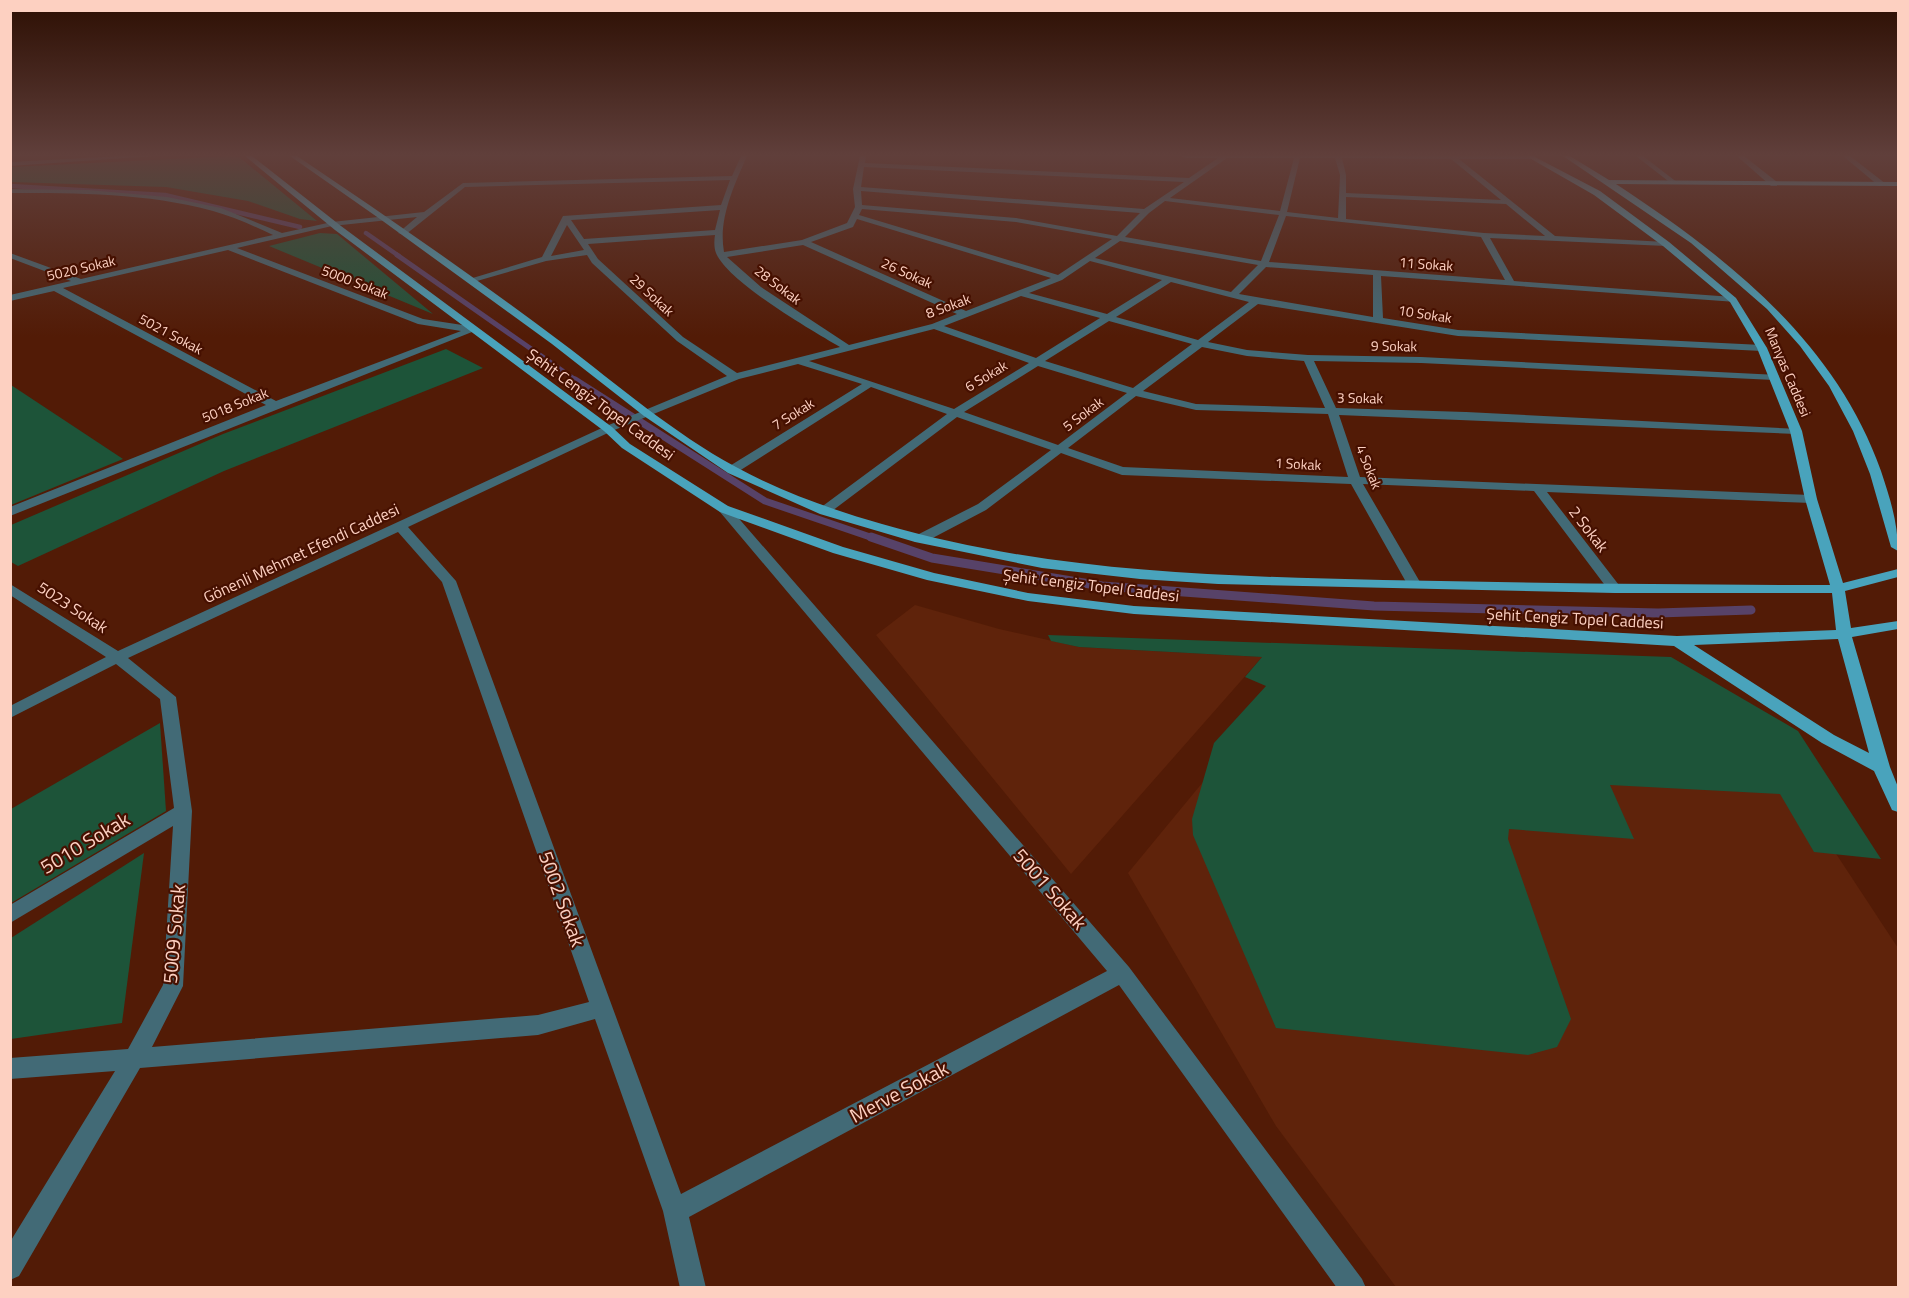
<svg xmlns="http://www.w3.org/2000/svg" width="1909" height="1298" font-family="'Titillium Web',sans-serif">
<rect width="100%" height="100%" fill="#521b06"/>
<g fill="#5f230b">
<polygon points="915,605 999,629 1079,647 1262,657 1071,874 876,635"/>
<polygon points="1287,680 1760,738 1898,948 1898,1287 1396,1287 1276,1126 1128,873"/>
</g>
<g fill="#1d5439">
<polygon points="232,156 239,157 317,221 300,219 248,201 166,187 11,182 11,167"/>
<polygon points="320,233 337,234 433,314 269,246"/>
<polygon points="446,349 483,368 224,471 18,566 11,562 11,525 223,434"/>
<polygon points="11,385 123,459 11,505"/>
<polygon points="1048,635 1671,657 1798,731 1881,859 1814,852 1780,794 1610,785 1634,839 1509,829 1508,839 1571,1019 1557,1047 1528,1055 1276,1028 1193,835 1192,819 1214,743 1266,686 1245,677 1262,657 1079,647 1051,641"/>
<polygon points="160,723 166,811 11,903 11,809"/>
<polygon points="144,853 122,1023 11,1039 11,938"/>
</g>
<g fill="none" stroke-linecap="round" stroke-linejoin="round">
<g stroke="#574268" stroke-width="4.5">
<polyline points="10,186 165,195 300,227"/>
<polyline points="366,233 399,256"/>
</g>
<polyline stroke="#574268" stroke-width="5" points="397,255 577,381"/>
<polyline stroke="#574268" stroke-width="7" points="575,380 765,501 876,539"/>
<polyline stroke="#574268" stroke-width="9" points="871,537 932,558 1102,586 1374,606 1658,613 1751,610"/>
<g fill="#426a76" fill-rule="evenodd">
<polygon points="121,156 155,156 10,166 10,162"/>
<path d="M741 156H747C734 186 718 219 724 252L802 240 847 223 855 207 853 189 860 156H866L865 163 1189 178 1218 158H1185L1182 156H1533L1531 159H1459L1555 236 1666 242 1670 244 1666 246 1490 238 1514 281 1733 297 1736 298V302L1381 276 1383 318 1458 330 1762 345 1767 348 1762 351 1458 336 1258 304 1208 342 1247 350 1308 355 1421 357 1778 375 1779 377 1774 380 1421 363 1314 361 1336 408 1466 412 1800 429V433L1796 434 1339 415 1360 477 1811 495 1817 499 1811 503 1547 492 1622 589 1615 593 1610 592 1534 491 1363 484 1420 582 1413 586 1406 582 1351 484 1122 475 1061 453 986 510 925 542H915L913 539 915 536 978 504 1051 450 957 417 828 514H820V508L947 414 871 387 736 473H728V467L862 384 798 364 739 379 612 431 408 527 456 581 681 1194 1107 971 720 512 718 509 724 505 728 506 1129 967 1362 1279 1366 1288H1337L1119 985 689 1217 706 1288H680L663 1211 595 1019 538 1035 140 1068 19 1276 10 1280V1242L115 1071 10 1079V1058L128 1049 163 985 173 826 10 923V905L174 808 160 699 116 664 10 718V706L106 657 10 595V584L118 651 604 427 727 376 677 341 592 263 587 255 546 261 470 283 466 280 542 257 563 216 721 205 730 180 465 187 405 235 398 233 417 217 332 226 237 248 423 319 469 326 477 330 10 516V507L266 405 54 291 10 301V295L71 281 10 258V253L81 279 273 235C254 226 234 217 213 211 147 193 78 193 10 193V189L88 190 167 197 221 208 282 233 332 222 424 212 463 183 732 176ZM1227 158H1294L1280 211 1170 198ZM1300 158H1335L1340 175 1338 218 1287 212ZM1342 158 1451 159 1501 200 1346 193V175ZM864 167 1184 182 1144 209 861 187ZM861 191 1140 213 1117 236 1016 218 862 205ZM1346 197 1506 204 1545 236 1484 233 1346 219ZM1165 201 1279 215 1261 261 1125 237 1149 213ZM862 209 1016 222 1112 239 1058 275 859 215ZM720 210 715 230 584 239 571 220ZM1286 216 1481 237 1505 280 1269 262ZM857 219 1051 278 966 311 811 242 853 227ZM567 225 584 250 551 256ZM715 235C714 241 714 248 716 253 728 282 811 330 840 347L737 373 683 337 598 259 588 244ZM1120 241 1258 265 1231 292 1095 258ZM803 245 957 314 932 324 849 345 761 287 727 257ZM228 250 418 324 461 331 276 401 63 288ZM1090 261 1162 280 1107 314 1029 293 1062 280ZM1266 267 1373 275V317L1239 294ZM1171 282 1249 302 1198 340 1116 317ZM1021 296 1100 318 1036 358 944 326ZM1109 321 1192 344 1133 388 1045 361ZM934 329 1029 363 954 409 809 361ZM1202 347 1247 356 1304 361 1325 408 1196 404 1143 391ZM1038 366 1127 393 1058 445 964 412ZM1136 396 1196 410 1328 414 1348 477 1123 467 1068 448ZM398 532 442 582 589 1002 538 1015 152 1047 183 986 192 811 176 697 128 658Z"/>
<polygon points="1636,156 1643,156 1678,183 1672,184"/>
<polygon points="1737,156 1744,156 1777,182 1777,186 1771,186"/>
<polygon points="1843,156 1850,156 1886,184 1879,186"/>
</g>
<g fill="#49a3bc" fill-rule="evenodd">
<path d="M245 156H252L341 226 612 427 630 444 728 506 843 547 934 573 1028 593 1134 606 1677 636 1836 630 1832 593H1615L1218 584 1140 579 1042 568 915 542 820 514 728 473 644 416 552 344 380 219 290 156H297C386 216 475 277 561 342 618 385 673 433 736 467 781 492 833 510 882 524 1049 572 1211 576 1383 580 1532 583 1681 585 1830 585L1805 499 1790 431 1757 348 1730 302 1663 246 1594 195 1526 156H1533L1600 191 1669 242 1736 298 1767 348 1802 431 1817 499 1843 583 1898 569V577L1845 591 1851 628 1898 621V629L1852 637 1890 767 1898 787V812L1892 810 1874 771 1822 743 1674 646 1134 614 1028 601 927 580 833 553 720 512 622 448 604 431 335 230ZM1838 639 1869 753 1834 735 1694 645Z"/>
<path d="M1563 156H1570L1609 180 1898 182V186L1616 184C1727 257 1835 341 1881 471 1890 498 1898 523 1898 551L1891 547 1870 474 1853 431 1829 386 1800 346 1767 309 1691 243Z"/>
</g>
</g>
<linearGradient id="sky" x2="0" y2="1"><stop stop-color="#2d0f03"/><stop offset="0.46" stop-color="#603f3b"/><stop offset="1" stop-color="#603f3b" stop-opacity="0"/></linearGradient>
<rect width="1909" height="337" fill="url(#sky)"/>
<g text-anchor="middle" stroke-width="4.5" stroke-linejoin="round" paint-order="stroke">
<g font-size="14" fill="#fdd0c1" stroke="#461000">
<text transform="translate(1426 264) rotate(4)" y="5">11 Sokak</text>
<text transform="translate(81 268) rotate(-13)" y="5">5020 Sokak</text>
<text transform="translate(907 273) rotate(24)" y="5">26 Sokak</text>
<text transform="translate(355 282) rotate(21)" y="5">5000 Sokak</text>
<text transform="translate(778 285) rotate(37)" y="5">28 Sokak</text>
<text transform="translate(652 295) rotate(43)" y="5">29 Sokak</text>
<text transform="translate(948 306) rotate(-20)" y="5">8 Sokak</text>
<text transform="translate(1425 314) rotate(9)" y="5">10 Sokak</text>
<text transform="translate(171 334) rotate(28)" y="5">5021 Sokak</text>
<text transform="translate(1394 346) rotate(1)" y="5">9 Sokak</text>
<text transform="translate(1788 372) rotate(67)" y="5">Manyas Caddesi</text>
<text transform="translate(986 376) rotate(-31)" y="5">6 Sokak</text>
<text transform="translate(1360 398) rotate(1)" y="5">3 Sokak</text>
<text transform="translate(235 405) rotate(-22)" y="5">5018 Sokak</text>
<text transform="translate(793 414) rotate(-32)" y="5">7 Sokak</text>
<text transform="translate(1083 414) rotate(-37)" y="5">5 Sokak</text>
<text transform="translate(1298 464) rotate(3)" y="5">1 Sokak</text>
<text transform="translate(1369 467) rotate(68)" y="5">4 Sokak</text>
</g>
<g font-size="16" fill="#fdd0c1" stroke="#461000">
<text transform="translate(601 404) rotate(36)" y="6">Şehit Cengiz Topel Caddesi</text>
<text transform="translate(1589 529) rotate(52)" y="6">2 Sokak</text>
<text transform="translate(301 553) rotate(-25)" y="6">Gönenli Mehmet Efendi Caddesi</text>
<text transform="translate(1091 585) rotate(7)" y="6">Şehit Cengiz Topel Caddesi</text>
<text transform="translate(73 607) rotate(33)" y="6">5023 Sokak</text>
<text transform="translate(1575 618) rotate(3)" y="6">Şehit Cengiz Topel Caddesi</text>
</g>
<g font-size="20" fill="#fdd0c1" stroke="#461000">
<text transform="translate(85 843) rotate(-31)" y="7">5010 Sokak</text>
<text transform="translate(1050 889) rotate(49)" y="7">5001 Sokak</text>
<text transform="translate(562 899) rotate(70)" y="7">5002 Sokak</text>
<text transform="translate(174 934) rotate(-85)" y="7">5009 Sokak</text>
<text transform="translate(899 1092) rotate(-28)" y="7">Merve Sokak</text>
</g>
</g>
<rect width="1909" height="1298" fill="none" stroke="#fdd0c1" stroke-width="24"/>
</svg>
